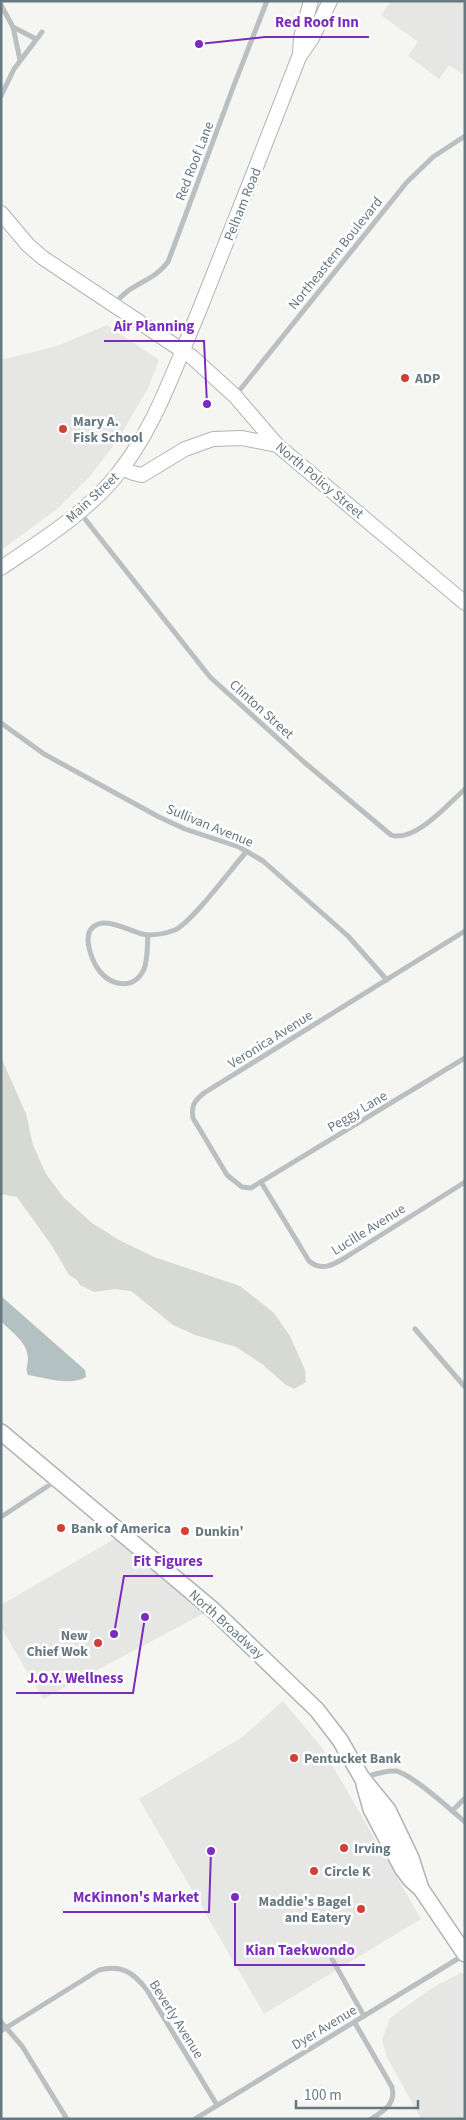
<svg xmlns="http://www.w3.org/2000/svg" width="466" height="2120" font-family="'Source Sans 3',sans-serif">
<rect width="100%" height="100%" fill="#f5f5f2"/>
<g fill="#e6e6e5">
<polygon points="391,1 465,1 465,76 449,65 439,79 408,56 418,42 381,15"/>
<polygon points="107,325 159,360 148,388 119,438 91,475 56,510 1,550 1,360 57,346"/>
<polygon points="123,1534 212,1609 43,1699 1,1627 1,1605"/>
<polygon points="283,1701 323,1749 421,1919 264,2014 139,1799 241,1738"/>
<polygon points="462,1972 465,1976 465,2119 421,2119 387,2057 382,2040 390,2018 429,1990"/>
</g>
<polygon fill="#d6dad2" points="1,1057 26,1114 33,1145 46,1174 63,1197 92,1223 119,1240 154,1257 240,1286 274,1313 290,1336 305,1370 306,1382 294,1389 286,1385 262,1364 236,1347 195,1335 173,1325 131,1291 115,1289 94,1292 80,1285 77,1280 69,1275 52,1246 17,1197 1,1194"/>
<path fill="#b3c1c3" d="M1 1296 85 1370 86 1377C71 1386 45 1378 28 1375 25 1368 28 1366 28 1359 28 1342 12 1333 1 1321Z"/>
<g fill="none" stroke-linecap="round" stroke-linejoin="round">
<g stroke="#afb6b8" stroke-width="16">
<g id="secondary">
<polyline points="300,54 301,37 311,1"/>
<polyline points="1,213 28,245 43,258 192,357 235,396 277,445 465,603"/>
<polyline points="122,468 133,473 142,475 185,449 213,439 242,438 277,445"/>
<path d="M1 568C39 542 81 516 111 482 154 433 174 369 199 311 233 226 266 142 299 57L312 38 330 1"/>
</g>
</g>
<g stroke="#aeb4b6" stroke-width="18">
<g id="primary">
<polyline points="1,1432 212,1609 317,1710 340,1740 362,1778 388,1810 411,1858 421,1889"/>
<polyline points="364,1784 371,1809 402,1868 411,1880 421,1889 465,1954"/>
</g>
</g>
<g stroke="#bac0c2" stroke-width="5">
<polyline points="1,5 13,27 20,60"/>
<polyline points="13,27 36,39"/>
<polyline points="1,96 14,69 42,32"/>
<path d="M114 305C129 283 152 283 168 262L234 85 267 1"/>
<polyline points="235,396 407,182 433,157 465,136"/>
<path d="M81 514 210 677 304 762 391 835C415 843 448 804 465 789"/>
<polyline points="1,723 44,754 159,817 185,829 239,847 263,861 348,936 387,980"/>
<path d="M465 931 204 1093C194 1101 191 1106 193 1118L227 1175 242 1187 251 1188 465 1058"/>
<path d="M148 935C147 946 148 959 144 969 134 991 110 986 98 969 92 960 82 936 93 927 108 915 132 934 148 935 157 935 167 933 175 930 193 921 231 869 247 851"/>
<path d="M261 1182 309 1261C321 1271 331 1266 343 1259L465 1182"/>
<polyline points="415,1329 465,1387"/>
<polyline points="1,1517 57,1480"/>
<path d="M365 1777C375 1774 386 1770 396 1771 413 1775 450 1809 465 1822"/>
<polyline points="452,1811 465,1798"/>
<polyline points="332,1959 364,2016"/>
<polyline points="1,2022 22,2046 67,2119"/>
<path d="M355 2023 392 2087C396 2104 384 2111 371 2119"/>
<path d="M1 2031 99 1970C122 1964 134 1973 147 1990L217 2105"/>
<polyline points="195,2119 464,1955"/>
</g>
<use href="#secondary" stroke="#fff" stroke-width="14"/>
<use href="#primary" stroke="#fff" stroke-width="15"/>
</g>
<g fill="#d24035" stroke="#fff" stroke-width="2">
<circle cx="405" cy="378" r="5"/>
<circle cx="63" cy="429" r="5"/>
<circle cx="61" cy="1528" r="5"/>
<circle cx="185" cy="1531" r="5"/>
<circle cx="98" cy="1643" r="5"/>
<circle cx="294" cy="1758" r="5"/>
<circle cx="344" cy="1848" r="5"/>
<circle cx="314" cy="1871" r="5"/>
<circle cx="361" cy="1909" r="5"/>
</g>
<g text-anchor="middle" stroke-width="5" stroke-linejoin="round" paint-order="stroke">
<g font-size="14" fill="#677980" stroke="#fff">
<text transform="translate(194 161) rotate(-69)" y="5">Red Roof Lane</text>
<text transform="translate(242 204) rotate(-68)" y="5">Pelham Road</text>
<text transform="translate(335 253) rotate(-51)" y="5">Northeastern Boulevard</text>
<text transform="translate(320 480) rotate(40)" y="5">North Policy Street</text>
<text transform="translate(92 497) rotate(-43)" y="5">Main Street</text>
<text transform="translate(262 709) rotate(42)" y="5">Clinton Street</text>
<text transform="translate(210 825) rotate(22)" y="5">Sullivan Avenue</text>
<text transform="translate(270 1039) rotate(-32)" y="5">Veronica Avenue</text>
<text transform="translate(357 1111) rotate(-31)" y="5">Peggy Lane</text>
<text transform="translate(368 1229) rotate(-32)" y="5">Lucille Avenue</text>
<text transform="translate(227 1624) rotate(42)" y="5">North Broadway</text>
<text transform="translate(177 2019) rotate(58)" y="5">Beverly Avenue</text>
<text transform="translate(324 2027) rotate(-31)" y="5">Dyer Avenue</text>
</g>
<g font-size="14" font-weight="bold" fill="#677980" stroke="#fff" text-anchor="start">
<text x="415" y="383">ADP</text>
<text x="73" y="426">Mary A.<tspan x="73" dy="16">Fisk School</tspan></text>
<text x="71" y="1533">Bank of America</text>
<text x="195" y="1536">Dunkin'</text>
<text x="88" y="1640" text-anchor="end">New<tspan x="88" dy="16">Chief Wok</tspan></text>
<text x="304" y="1763">Pentucket Bank</text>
<text x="354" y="1853">Irving</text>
<text x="324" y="1876">Circle K</text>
<text x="351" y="1906" text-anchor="end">Maddie's Bagel<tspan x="351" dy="16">and Eatery</tspan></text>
</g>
</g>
<path fill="none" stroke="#7b2cbf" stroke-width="2" d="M199 44L265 37H369M207 404L204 341H104M114 1634L124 1576H213M145 1617L133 1693H16M211 1851L209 1912H63M235 1897L235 1965H365"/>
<g fill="#7b2cbf" stroke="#fff" stroke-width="2">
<circle cx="199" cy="44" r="5"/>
<circle cx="207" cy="404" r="5"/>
<circle cx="114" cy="1634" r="5"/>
<circle cx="145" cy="1617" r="5"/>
<circle cx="211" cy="1851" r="5"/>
<circle cx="235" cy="1897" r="5"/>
</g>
<g font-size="15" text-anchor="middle" font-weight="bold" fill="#7b2cbf" stroke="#fff" stroke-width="5" stroke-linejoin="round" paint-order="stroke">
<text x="317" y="27">Red Roof Inn</text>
<text x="154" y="331">Air Planning</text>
<text x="168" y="1566">Fit Figures</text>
<text x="75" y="1683">J.O.Y. Wellness</text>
<text x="136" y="1902">McKinnon's Market</text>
<text x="300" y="1955">Kian Taekwondo</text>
</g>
<rect width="466" height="2120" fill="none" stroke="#677980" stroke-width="5"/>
<path d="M296 2100v8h122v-8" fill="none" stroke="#677980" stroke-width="2.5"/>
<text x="304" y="2100" font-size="15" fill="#677980" stroke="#ffffff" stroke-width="4" paint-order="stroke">100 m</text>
</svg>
